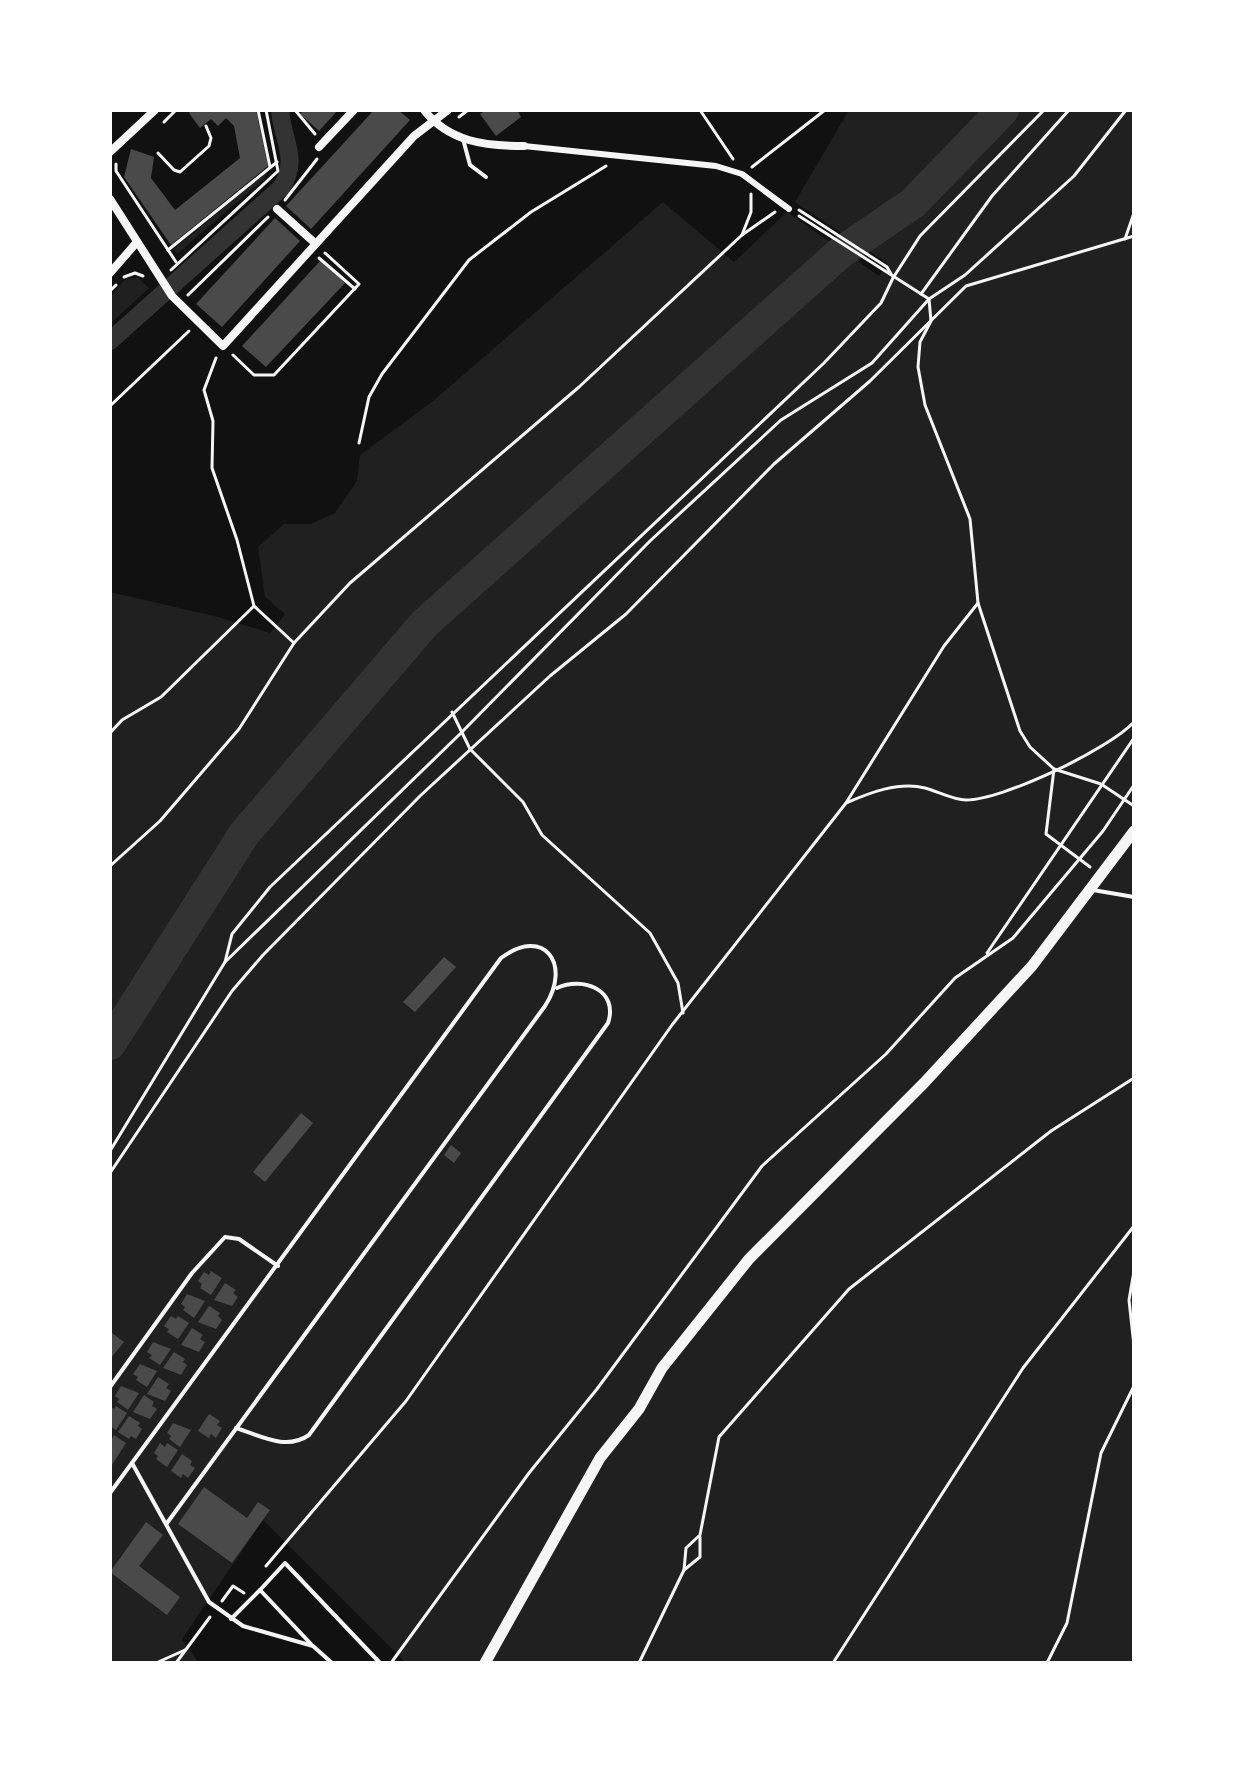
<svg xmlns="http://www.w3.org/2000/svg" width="1244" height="1773" font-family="'PT Sans Narrow',sans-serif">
<rect width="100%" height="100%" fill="#111"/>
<g fill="#202020">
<polygon points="849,110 1134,110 1134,1663 406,1663 263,1520 182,1639 199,1663 110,1663 110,592 218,617 270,633 285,614 265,597 258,547 284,524 311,524 335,513 357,481 360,455 433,401 663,202 734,262 787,212 879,276 888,264 795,202"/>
<polygon points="269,170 263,180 177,254 174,249"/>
<polygon points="137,277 149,288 110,324 110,297 125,280"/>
</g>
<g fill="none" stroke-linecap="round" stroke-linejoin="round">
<path stroke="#333" stroke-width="18" d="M110 341 281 188C300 159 282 140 280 110"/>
<polyline stroke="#333" stroke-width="32" points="110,1044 244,834 425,623 840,253 913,203 1003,110"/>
</g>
<g fill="#4a4a4a">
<polygon points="192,110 256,110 268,166 171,245 124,177 131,149 154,157 151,178 175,210 240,158 234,126 226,118 218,126 211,119 200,128 189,113"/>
<polygon points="304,110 338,110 319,131 300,114"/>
<polygon points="374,110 398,110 410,120 311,229 286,206"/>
<polygon points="486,110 517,110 521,117 496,136 480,114"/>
<polygon points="275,218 300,241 222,327 196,304"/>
<polygon points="321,260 345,283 266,367 242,346"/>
<polygon points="444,957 456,967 415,1012 403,1002"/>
<polygon points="301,1113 313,1123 265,1182 253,1172"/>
<polygon points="451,1145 461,1153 454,1163 444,1155"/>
<polygon points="211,1271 222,1278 211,1295 200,1288 202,1284 198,1281 204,1272 209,1275"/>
<polygon points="225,1283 236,1290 233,1293 238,1297 232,1306 214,1300"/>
<polygon points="187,1294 205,1301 194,1318 183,1310 185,1307 181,1304"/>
<polygon points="209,1306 220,1313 218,1316 222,1320 216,1329 198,1322"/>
<polygon points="171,1316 176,1319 178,1316 189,1323 178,1339 167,1332 169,1329 164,1326"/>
<polygon points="192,1328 203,1335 200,1339 205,1342 199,1352 181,1345"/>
<polygon points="112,1333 124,1342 110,1359 110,1335"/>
<polygon points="153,1342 171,1349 160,1365 149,1358 152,1355 147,1352"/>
<polygon points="174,1352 185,1359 183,1362 187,1365 181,1375 163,1368"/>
<polygon points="140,1364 157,1371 147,1387 136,1380 138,1377 133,1374"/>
<polygon points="158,1377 169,1384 166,1388 171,1391 165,1401 147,1394"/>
<polygon points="121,1386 139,1393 128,1410 117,1402 119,1399 115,1396"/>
<polygon points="144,1395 154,1402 152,1406 157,1409 150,1419 133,1412"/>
<polygon points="116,1406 127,1413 116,1430 110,1426 110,1407 114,1409"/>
<polygon points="209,1414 220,1421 217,1425 222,1428 216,1438 211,1434 209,1438 198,1431"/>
<polygon points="129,1416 140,1423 138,1426 142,1429 136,1439 131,1436 129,1439 118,1432"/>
<polygon points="173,1423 191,1430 180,1447 169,1439 171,1436 167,1433"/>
<polygon points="114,1435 126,1443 110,1468 110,1442"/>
<polygon points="160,1443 165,1447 167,1443 178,1450 167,1467 156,1459 158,1456 154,1453"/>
<polygon points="182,1454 192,1461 190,1465 195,1468 188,1478 183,1474 181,1478 171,1471"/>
<polygon points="204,1487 247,1518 258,1502 270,1510 232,1563 178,1524"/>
<polygon points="146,1522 163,1535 139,1566 180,1597 167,1615 110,1572"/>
</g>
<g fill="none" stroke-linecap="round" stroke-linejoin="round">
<g stroke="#f5f5f5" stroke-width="3">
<polyline points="258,110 270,167"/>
<polyline points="295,110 315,134"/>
<polyline points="700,110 733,159"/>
<polyline points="459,117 468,110"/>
<polyline points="164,122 176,110"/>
<polyline points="158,153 174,170 180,172 209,146 211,138 206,126"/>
<polyline points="116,164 116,171 176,262"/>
<polyline points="752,167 825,110"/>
<polyline points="285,200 317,159"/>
<polyline points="799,210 887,267 891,274"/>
<polyline points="799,216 929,299 931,321 920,342 918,367 925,405 970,519 978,603 1020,731 1030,747 1054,769 1101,784 1134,806"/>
<polyline points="742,235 775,212"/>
<polyline points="1125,239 1134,213"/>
<polyline points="168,250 277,162"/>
<polyline points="319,258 355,289"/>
<polyline points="171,270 278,171 266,110"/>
<polyline points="124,277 135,273 143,276"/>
<polyline points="110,291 116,285"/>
<polyline points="921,294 992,196 1069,110"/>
<polyline points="188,295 268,217"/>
<polyline points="233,355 254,375 274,375 359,284 325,253"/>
<polyline points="216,358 204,390 213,421 212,468 237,540 254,606 294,643"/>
<polyline points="110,406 189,331"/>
<polyline points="359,443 369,397 382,374 469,260 531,212 606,166"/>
<polyline points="452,712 470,749 523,802 542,835 650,933 678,983 683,1013"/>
<polyline points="110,733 122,720 161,697 254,606"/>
<polyline points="1054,769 1046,834 1090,867"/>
<polyline points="846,803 944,646 978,603"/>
<polyline points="110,866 160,821 239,729 294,643 350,583 579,387 742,235 751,212 751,194"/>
<polyline points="987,953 1134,738"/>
<polyline points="225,962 232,934 270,887 824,363 881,303 893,278 920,236 1044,110"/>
<polyline points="110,1151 225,962 461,733 650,541 781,420 872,363 929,299 965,275 1074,176 1126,110"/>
<polyline points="110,1173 232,991 263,955 420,796 550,676 626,614 774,464 870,381 966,286 1134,236"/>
<polyline points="1134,1271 1129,1300 1134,1346"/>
<path d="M266 1566 406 1401 672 1025 846 803C869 793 899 781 925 788 937 791 953 800 966 800 1003 800 1109 749 1134 722"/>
<polyline points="684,1570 700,1557 700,1537"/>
<polyline points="222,1601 233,1586 244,1593"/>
<polyline points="156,1663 185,1650"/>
<polyline points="176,1663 210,1617"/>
<polyline points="391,1663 529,1473 597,1389 762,1166 886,1054 955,978 1013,938 1103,831 1134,785"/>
<polyline points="639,1663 684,1570 686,1548 700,1535 719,1437 849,1289 1051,1131 1134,1078"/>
<polyline points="833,1663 1023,1368 1134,1226"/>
<polyline points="1047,1663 1067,1623 1101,1453 1134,1386"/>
</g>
<g stroke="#f5f5f5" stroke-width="4">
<polyline points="463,139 470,165 486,177"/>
<polyline points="1093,890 1134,897"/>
<polyline points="110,1387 192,1273 225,1237 239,1239 278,1266"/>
<path d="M236 1428C261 1436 286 1451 309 1435L608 1023C619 990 583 976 557 988"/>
<polyline points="132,1463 209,1602 243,1626 313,1646 332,1663"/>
<path d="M110 1493 501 958C544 926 572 964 545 1006L167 1523"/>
<polyline points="231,1619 260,1590"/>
<polyline points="311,1644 260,1590 285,1563 380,1663"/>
</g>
<polyline stroke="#f5f5f5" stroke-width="6" points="524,146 716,166 742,174 789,209"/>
<g stroke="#f5f5f5" stroke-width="8">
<path d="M424 110C449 142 485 146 524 146"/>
<polyline points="319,147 354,110"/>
<polyline points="110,152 155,110"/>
<polyline points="110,199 172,296 223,346 414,136 448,110"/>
<polyline points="277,209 316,244"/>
<polyline points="110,273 137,242"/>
</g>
<polyline stroke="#f5f5f5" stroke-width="11" points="485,1663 600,1458 639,1409 662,1368 749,1259 924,1083 1032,966 1134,831"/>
</g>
<rect width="1244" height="1773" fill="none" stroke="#ffffff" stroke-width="224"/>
</svg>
